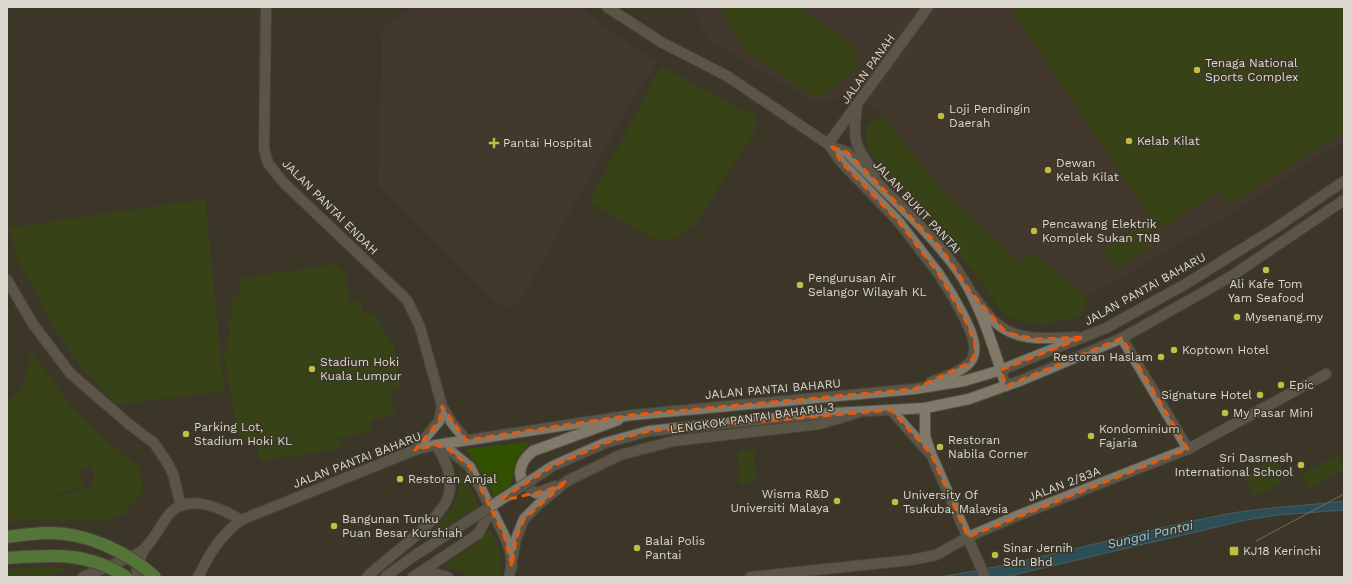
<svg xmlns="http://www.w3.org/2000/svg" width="1351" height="584" font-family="'Work Sans',sans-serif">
<rect width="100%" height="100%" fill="#3c3729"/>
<g fill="#4d3a32">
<polygon points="413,7 581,7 600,24 658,64 634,96 523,297 519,303 514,306 508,307 498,303 489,295 378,184 383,27"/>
<polygon points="693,7 1344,7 1344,140 1232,213 1087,297 1033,252 1019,261 946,194 882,115 862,100 851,93 817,103 707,39"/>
</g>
<g fill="#315101" fill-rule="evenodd">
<polygon points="720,7 800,7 854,46 860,66 823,96 810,94 745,52"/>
<polygon points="1009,7 1344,7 1344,133 1229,204 1220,191 1158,230"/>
<polygon points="661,66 755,117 757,121 755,130 697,222 675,239 667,241 654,239 589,202"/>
<polygon points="882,115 946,194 1019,261 1033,252 1087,297 1081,316 1048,324 1018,321 999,309 983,284 925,210 868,151 865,134 867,126"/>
<polygon points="205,199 224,391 116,405 76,361 58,334 16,257 9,228"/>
<polygon points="1144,224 1156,243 1115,269 1103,250"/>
<polygon points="334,264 345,273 350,302 360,300 363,314 374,313 394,347 401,388 390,390 394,416 371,420 372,431 339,438 340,449 259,461 256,439 239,442 223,350 226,350 225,345 228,344 227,337 230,336 227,318 233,317 231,298 241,296 239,279"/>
<path d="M31 353 72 406 101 436 139 467 144 491 123 515 106 520 47 519 7 522V402C26 388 27 375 31 353ZM89 461 94 473 93 486 17 508 84 486 79 471 89 466Z"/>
<polygon points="530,442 516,459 511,485 494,497 488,481 465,449"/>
<polygon points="754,450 756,483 740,484 738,451"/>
<polygon points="1337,455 1344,469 1309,489 1301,475"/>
<polygon points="1275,458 1287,479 1255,497 1243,477"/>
<path d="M459 469 479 505 472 511 420 544C444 519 462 507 459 469Z"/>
<path d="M488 528C499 542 502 560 501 577H469L465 572 445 566 479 542Z"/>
<polygon points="50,567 72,569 47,577 7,577 7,569"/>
</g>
<path fill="#196c8d" stroke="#548ca1" d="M1344 501V510L1278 515 1246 520 1005 577H940C1037 562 1131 532 1227 514 1265 507 1305 506 1344 501Z"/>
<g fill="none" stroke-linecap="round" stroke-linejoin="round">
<g stroke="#5a564a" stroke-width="12">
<g id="minor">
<polyline points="266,7 264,149 268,163 283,182 407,300 420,327 442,406 452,423 466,440"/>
<polyline points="828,144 928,7"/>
<polyline points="7,280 33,324 70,373 130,425 154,443 167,462 173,474 181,506"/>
<polyline points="1122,338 1188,449"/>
<polyline points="925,408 925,436 931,454 985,577"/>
<polyline points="891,410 929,453"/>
<polyline points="415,450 439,421 442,406"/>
<path d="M556 486 536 493C515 483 516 465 533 451L618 420"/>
<polyline points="509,577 516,539 524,519 540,503 567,481 620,455 674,441 820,424 857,413"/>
<polyline points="750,577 911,560 936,555 968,537 1017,516 1188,449 1326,374"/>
</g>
</g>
<g stroke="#5a564a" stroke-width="12">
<g id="tertiary">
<polyline points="607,7 661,42 727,76 828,144 842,163 898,221 938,273 952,295"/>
<path d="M857 107C852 141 855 146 875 174"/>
<path d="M832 147 847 152C883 190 925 226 956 268 979 299 994 349 1006 386"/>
<path d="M83 577C94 572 137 556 144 549 155 539 161 523 171 512 190 493 223 509 241 520"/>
</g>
</g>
<g stroke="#5a564a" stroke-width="12">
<g id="secondary">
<path d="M970 291C978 301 985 312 994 321 1017 343 1048 338 1077 337"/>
<path d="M931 382C943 377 960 373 969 363 985 347 960 311 952 295"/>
<polyline points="816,414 925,408 969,399 1022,380 1122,338 1193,298 1230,277 1344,200"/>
<polyline points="438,446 448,449 470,467 504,535 510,551 512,567"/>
<polyline points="418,574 433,573 448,577"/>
<polyline points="137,577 137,565 144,550"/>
<path d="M198 577C210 553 219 537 241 520L415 450 436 445 632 415 914 389 964 381 1001 370 1106 328 1126 317 1184 285 1274 229 1344 181"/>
<path d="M367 577C387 557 443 520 449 494 453 476 446 460 436 445"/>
<polyline points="413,577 478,534 489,514 488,505"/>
</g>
</g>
<use href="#minor" stroke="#817a6b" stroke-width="10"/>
<use href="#tertiary" stroke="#817a6b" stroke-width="10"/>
<use href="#secondary" stroke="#817a6b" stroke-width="10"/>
<polyline stroke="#b2aea5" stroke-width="1" points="1256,541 1344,494"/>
<g stroke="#5a564a" stroke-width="12" stroke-linecap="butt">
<polyline id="secondary-bridge" points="385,577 411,558 553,466 605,443 649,431 816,414"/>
</g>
<g stroke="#5a564a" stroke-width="14" stroke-linecap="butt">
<g id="motorway-bridge">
<path d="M7 537C21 535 36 533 50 533 87 533 128 552 155 577"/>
<path d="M7 558C52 555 87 551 126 577"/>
</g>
</g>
<use href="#secondary-bridge" stroke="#817a6b" stroke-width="10"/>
<use href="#motorway-bridge" stroke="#6fc04a" stroke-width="12"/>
</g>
<path d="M0 0H1351V584H0ZM832 147 847 152 941 248 970 291 1003 329 1012 334 1036 339 1084 337 1001 370 1006 386 1122 338 1188 449 968 537 931 454 891 410 649 431 605 443 553 466 503 498 505 500 548 490 567 481 524 519 516 539 512 567 504 535 470 467 448 449 436 445 415 450 439 421 442 406 466 440 632 415 914 389 969 363 974 356 975 344 966 321 938 273 898 221 842 163Z" fill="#3c3729" fill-opacity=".55" fill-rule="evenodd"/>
<path fill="none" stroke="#e8590c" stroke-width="3" stroke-dasharray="8 5" stroke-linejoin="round" d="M832 147 847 152 941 248 970 291 1003 329 1012 334 1036 339 1084 337 1001 370 1006 386 1122 338 1188 449 968 537 931 454 891 410 649 431 605 443 553 466 503 498 505 500 548 490 567 481 524 519 516 539 512 567 504 535 470 467 448 449 436 445 415 450 439 421 442 406 466 440 632 415 914 389 969 363 974 356 975 344 966 321 938 273 898 221 842 163Z"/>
<g fill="#bfbe42" stroke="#3c3729" stroke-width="1.5">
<circle cx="1197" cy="70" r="4"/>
<circle cx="941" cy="116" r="4"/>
<circle cx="1129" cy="141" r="4"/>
<path d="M492 137h4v4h4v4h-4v4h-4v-4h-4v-4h4z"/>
<circle cx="1048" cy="170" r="4"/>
<circle cx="1034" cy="231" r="4"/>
<circle cx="1266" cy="270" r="4"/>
<circle cx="800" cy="285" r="4"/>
<circle cx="1237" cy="317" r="4"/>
<circle cx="1174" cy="350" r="4"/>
<circle cx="1161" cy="357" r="4"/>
<circle cx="312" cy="369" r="4"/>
<circle cx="1281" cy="385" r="4"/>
<circle cx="1260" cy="395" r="4"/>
<circle cx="1225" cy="413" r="4"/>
<circle cx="186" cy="434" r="4"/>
<circle cx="1091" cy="436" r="4"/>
<circle cx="940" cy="447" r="4"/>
<circle cx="1301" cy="465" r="4"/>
<circle cx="400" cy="479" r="4"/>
<circle cx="837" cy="501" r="4"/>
<circle cx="895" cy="502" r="4"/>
<circle cx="334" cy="526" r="4"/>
<circle cx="637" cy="548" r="4"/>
<rect x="1229" y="546" width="10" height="10" rx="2"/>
<circle cx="995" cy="555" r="4"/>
</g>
<g text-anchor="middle" stroke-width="3" stroke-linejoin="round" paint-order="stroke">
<g font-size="12" fill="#dcd8d0" stroke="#3c3729" text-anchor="start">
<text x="1205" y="67">Tenaga National<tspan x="1205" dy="14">Sports Complex</tspan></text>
<text x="949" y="113">Loji Pendingin<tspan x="949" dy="14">Daerah</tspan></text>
<text x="1137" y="145">Kelab Kilat</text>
<text x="503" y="147">Pantai Hospital</text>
<text x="1056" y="167">Dewan<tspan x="1056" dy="14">Kelab Kilat</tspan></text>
<text x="1042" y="228">Pencawang Elektrik<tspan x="1042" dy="14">Komplek Sukan TNB</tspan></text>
<text x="808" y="282">Pengurusan Air<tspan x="808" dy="14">Selangor Wilayah KL</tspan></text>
<text x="1266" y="288" text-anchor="middle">Ali Kafe Tom<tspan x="1266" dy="14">Yam Seafood</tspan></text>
<text x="1245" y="321">Mysenang.my</text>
<text x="1182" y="354">Koptown Hotel</text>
<text x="1153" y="361" text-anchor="end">Restoran Haslam</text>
<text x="320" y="366">Stadium Hoki<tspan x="320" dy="14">Kuala Lumpur</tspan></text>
<text x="1289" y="389">Epic</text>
<text x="1252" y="399" text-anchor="end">Signature Hotel</text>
<text x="1233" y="417">My Pasar Mini</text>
<text x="194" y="431">Parking Lot,<tspan x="194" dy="14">Stadium Hoki KL</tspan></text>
<text x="1099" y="433">Kondominium<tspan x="1099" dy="14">Fajaria</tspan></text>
<text x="948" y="444">Restoran<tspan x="948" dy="14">Nabila Corner</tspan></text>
<text x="1293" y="462" text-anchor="end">Sri Dasmesh<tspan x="1293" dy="14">International School</tspan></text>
<text x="408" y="483">Restoran Amjal</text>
<text x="829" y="498" text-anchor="end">Wisma R&amp;D<tspan x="829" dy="14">Universiti Malaya</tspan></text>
<text x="903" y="499">University Of<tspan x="903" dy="14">Tsukuba, Malaysia</tspan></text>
<text x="342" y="523">Bangunan Tunku<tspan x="342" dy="14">Puan Besar Kurshiah</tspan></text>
<text x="645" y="545">Balai Polis<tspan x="645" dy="14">Pantai</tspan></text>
<text x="1003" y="552">Sinar Jernih<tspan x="1003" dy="14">Sdn Bhd</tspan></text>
<text x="1243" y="555">KJ18 Kerinchi</text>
</g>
<g font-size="12" fill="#dcd8d0" stroke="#3c3729">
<text transform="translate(868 69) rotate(-54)" y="4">JALAN PANAH</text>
<text transform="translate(330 207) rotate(45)" y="4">JALAN PANTAI ENDAH</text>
<text transform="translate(917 207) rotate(47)" y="4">JALAN BUKIT PANTAI</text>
<text transform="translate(1145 289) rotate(-29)" y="4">JALAN PANTAI BAHARU</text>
<text transform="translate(773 389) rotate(-5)" y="4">JALAN PANTAI BAHARU</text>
<text transform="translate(752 418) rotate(-8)" y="4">LENGKOK PANTAI BAHARU 3</text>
<text transform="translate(357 460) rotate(-21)" y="4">JALAN PANTAI BAHARU</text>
<text transform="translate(1064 484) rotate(-21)" y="4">JALAN 2/83A</text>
</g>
<g font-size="13" font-style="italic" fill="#87cef1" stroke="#3c3729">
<text transform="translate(1150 534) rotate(-13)" y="5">Sungai Pantai</text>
</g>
</g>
<rect width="1351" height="584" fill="none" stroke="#dcd8d0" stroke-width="16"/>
</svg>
